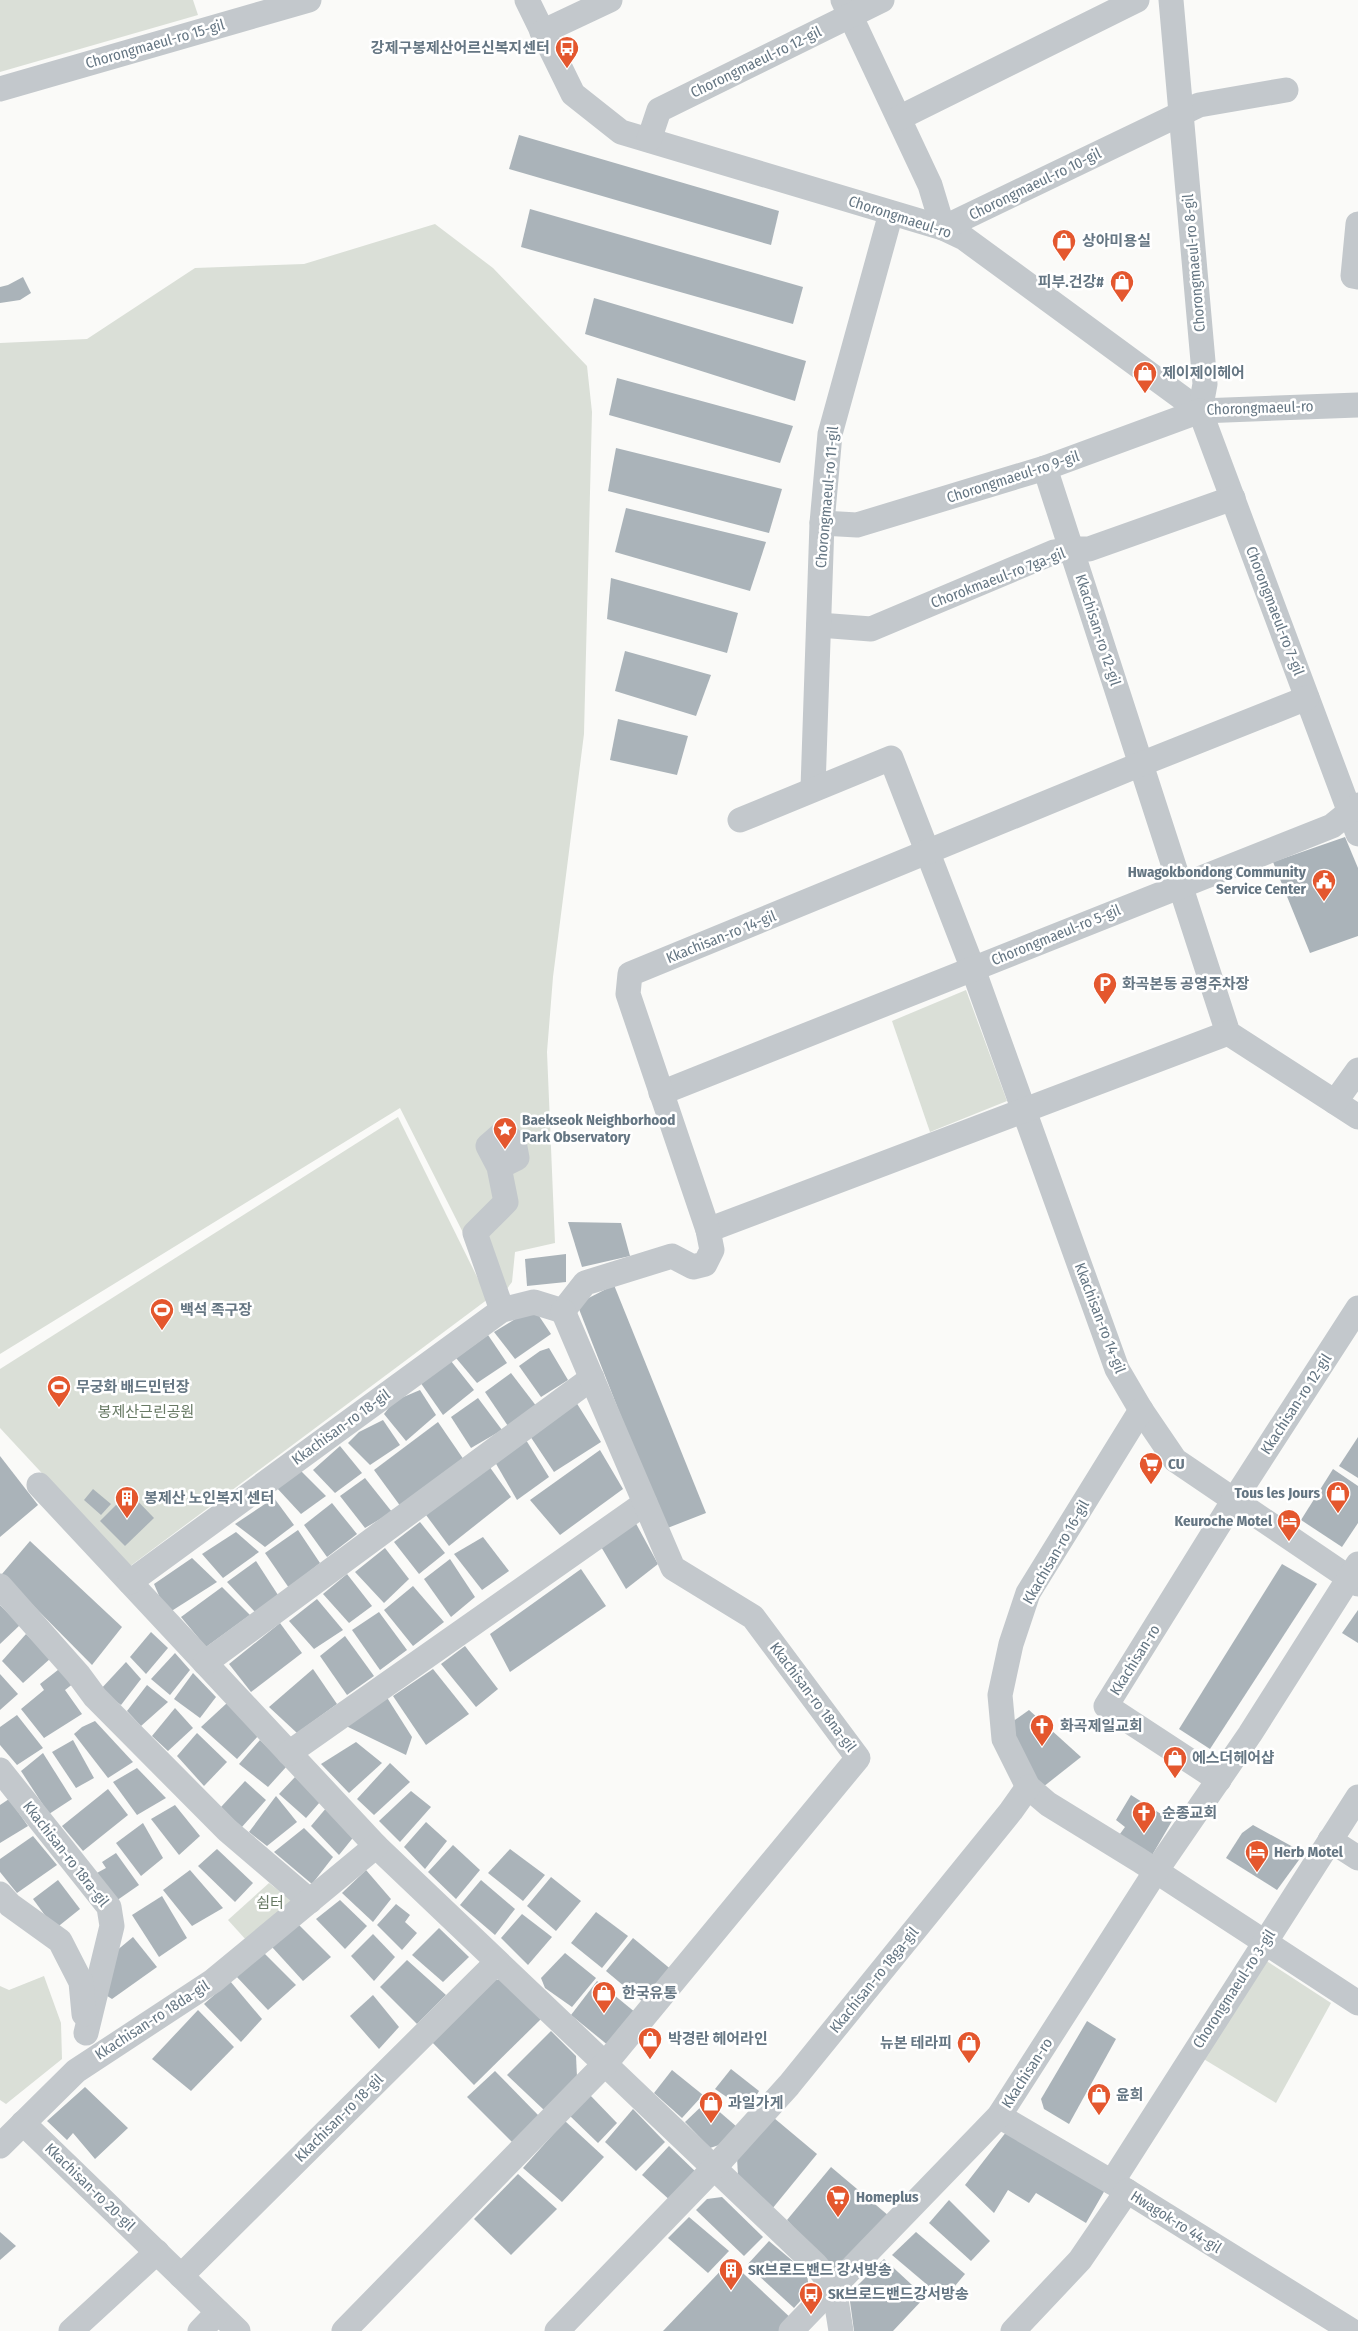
<svg xmlns="http://www.w3.org/2000/svg" width="1358" height="2331" font-family="'Fira Sans Condensed','Noto Sans KR',sans-serif">
<rect width="100%" height="100%" fill="#fafaf8"/>
<g fill="#dadfd7">
<polygon points="0,0 193,0 198,15 0,72"/>
<polygon points="435,224 493,268 587,366 592,412 584,734 553,977 547,1052 555,1243 515,1252 512,1282 506,1290 492,1290 400,1108 0,1354 0,343 87,339 195,268 304,264"/>
<polygon points="966,990 1007,1101 930,1132 892,1021"/>
<polygon points="398,1117 488,1299 129,1567 0,1428 0,1369"/>
<polygon points="269,1883 295,1903 247,1941 228,1920"/>
<polygon points="1265,1960 1331,2003 1276,2103 1202,2058"/>
<polygon points="44,1976 61,2023 62,2059 6,2104 0,2100 0,1986 9,1990"/>
</g>
<g fill="#aab3b9">
<polygon points="519,135 779,211 771,245 509,169"/>
<polygon points="530,209 803,287 793,324 521,247"/>
<polygon points="23,277 31,293 20,300 0,303 0,287 8,285"/>
<polygon points="594,298 806,361 795,401 585,334"/>
<polygon points="617,378 793,426 780,463 609,415"/>
<polygon points="616,448 782,489 769,533 608,491"/>
<polygon points="626,508 766,542 750,591 615,552"/>
<polygon points="611,578 738,613 727,653 607,619"/>
<polygon points="625,651 711,675 696,716 615,691"/>
<polygon points="618,719 688,736 677,775 610,760"/>
<polygon points="1345,837 1358,868 1358,936 1310,953 1273,862"/>
<polygon points="568,1222 621,1223 630,1256 582,1267"/>
<polygon points="566,1254 566,1282 527,1286 525,1259"/>
<polygon points="614,1285 706,1513 665,1529 577,1304"/>
<polygon points="530,1310 539,1316 551,1334 515,1359 494,1332"/>
<polygon points="488,1335 507,1363 477,1383 456,1358"/>
<polygon points="549,1348 568,1380 541,1397 519,1366 540,1351"/>
<polygon points="451,1361 474,1390 443,1415 420,1382"/>
<polygon points="511,1373 537,1407 510,1429 485,1392"/>
<polygon points="420,1390 436,1415 406,1441 384,1414 394,1401"/>
<polygon points="478,1398 502,1430 471,1448 451,1417"/>
<polygon points="576,1402 601,1442 554,1472 530,1436"/>
<polygon points="383,1420 400,1445 370,1465 348,1443 359,1432"/>
<polygon points="438,1422 464,1460 401,1507 374,1470"/>
<polygon points="1358,1437 1358,1478 1339,1466"/>
<polygon points="526,1440 549,1477 517,1500 495,1462"/>
<polygon points="340,1446 362,1473 335,1493 313,1470"/>
<polygon points="600,1450 623,1489 560,1535 530,1500"/>
<polygon points="0,1456 38,1505 0,1537"/>
<polygon points="489,1466 511,1497 449,1546 426,1515"/>
<polygon points="1333,1469 1358,1486 1358,1523 1342,1547 1301,1520"/>
<polygon points="301,1471 326,1496 301,1514 276,1487"/>
<polygon points="365,1478 392,1512 365,1528 340,1496"/>
<polygon points="93,1489 111,1504 101,1515 84,1500"/>
<polygon points="129,1492 154,1518 125,1546 100,1521"/>
<polygon points="274,1498 294,1525 265,1547 235,1524"/>
<polygon points="332,1503 357,1534 327,1557 304,1525"/>
<polygon points="633,1518 658,1564 626,1589 600,1545"/>
<polygon points="420,1522 445,1553 419,1574 394,1542"/>
<polygon points="298,1530 320,1563 289,1588 265,1553"/>
<polygon points="236,1532 259,1552 223,1578 202,1554"/>
<polygon points="483,1537 509,1571 482,1590 454,1554"/>
<polygon points="30,1541 122,1627 92,1665 2,1574"/>
<polygon points="385,1548 409,1579 384,1603 355,1572"/>
<polygon points="192,1558 217,1582 170,1612 163,1605 154,1584"/>
<polygon points="450,1559 475,1597 451,1617 424,1579"/>
<polygon points="256,1561 278,1595 255,1612 227,1582"/>
<polygon points="1282,1564 1317,1584 1210,1749 1179,1729"/>
<polygon points="581,1569 606,1606 510,1672 490,1634"/>
<polygon points="347,1574 372,1606 349,1623 323,1594"/>
<polygon points="413,1586 444,1622 413,1646 384,1610"/>
<polygon points="222,1587 250,1615 206,1647 181,1617"/>
<polygon points="317,1599 343,1630 314,1649 289,1621"/>
<polygon points="0,1605 20,1625 0,1644"/>
<polygon points="1358,1610 1358,1643 1342,1633"/>
<polygon points="379,1612 407,1650 380,1670 352,1630"/>
<polygon points="280,1623 302,1653 251,1692 229,1664"/>
<polygon points="151,1632 168,1648 146,1674 130,1657"/>
<polygon points="26,1634 51,1658 23,1683 2,1661"/>
<polygon points="345,1636 374,1676 347,1695 320,1656"/>
<polygon points="465,1646 498,1689 476,1707 441,1664"/>
<polygon points="175,1653 190,1670 170,1695 151,1679"/>
<polygon points="126,1662 141,1679 121,1705 100,1690"/>
<polygon points="63,1666 74,1683 65,1690 82,1714 44,1738 21,1709 44,1690 40,1684"/>
<polygon points="313,1669 337,1704 297,1733 269,1707"/>
<polygon points="433,1669 469,1714 426,1745 393,1696"/>
<polygon points="193,1673 216,1697 200,1718 174,1699"/>
<polygon points="0,1674 18,1694 0,1710"/>
<polygon points="147,1685 168,1702 141,1726 127,1711"/>
<polygon points="386,1696 412,1737 406,1755 344,1725"/>
<polygon points="227,1703 259,1735 237,1759 201,1727"/>
<polygon points="175,1708 193,1728 168,1751 152,1736"/>
<polygon points="1029,1710 1081,1757 1043,1787 1020,1770 1012,1722"/>
<polygon points="17,1715 43,1748 17,1765 0,1745 0,1727"/>
<polygon points="95,1721 133,1762 108,1778 74,1734 82,1727"/>
<polygon points="197,1733 227,1762 204,1786 177,1756"/>
<polygon points="73,1740 94,1778 76,1788 52,1752"/>
<polygon points="260,1740 287,1766 268,1787 239,1764"/>
<polygon points="356,1742 382,1763 349,1793 321,1764"/>
<polygon points="43,1753 72,1799 49,1814 21,1771"/>
<polygon points="390,1763 410,1782 374,1815 357,1799"/>
<polygon points="137,1768 166,1798 137,1815 113,1782"/>
<polygon points="295,1777 320,1802 306,1818 279,1794"/>
<polygon points="245,1781 266,1800 241,1828 221,1807"/>
<polygon points="108,1789 128,1815 83,1851 62,1826"/>
<polygon points="411,1791 431,1807 400,1842 379,1821"/>
<polygon points="1131,1795 1172,1821 1151,1857 1117,1838 1125,1827 1116,1820"/>
<polygon points="276,1796 297,1822 267,1846 249,1832"/>
<polygon points="9,1799 28,1826 0,1843 0,1805"/>
<polygon points="175,1805 200,1836 179,1855 151,1819"/>
<polygon points="327,1807 356,1834 339,1855 311,1826"/>
<polygon points="426,1822 447,1841 425,1869 404,1847"/>
<polygon points="143,1823 163,1858 141,1876 116,1843"/>
<polygon points="1253,1825 1304,1853 1277,1890 1226,1858 1242,1833"/>
<polygon points="304,1828 333,1857 312,1884 274,1852"/>
<polygon points="33,1836 57,1865 17,1893 0,1872 0,1859"/>
<polygon points="453,1845 480,1870 456,1899 428,1872"/>
<polygon points="217,1849 253,1883 235,1902 198,1866"/>
<polygon points="510,1849 545,1875 523,1901 488,1873"/>
<polygon points="116,1853 139,1885 116,1901 95,1874 106,1868 102,1862"/>
<polygon points="190,1870 223,1908 192,1926 163,1890"/>
<polygon points="366,1870 391,1899 373,1922 342,1893"/>
<polygon points="551,1877 581,1901 556,1931 527,1906"/>
<polygon points="58,1880 80,1909 55,1929 33,1899"/>
<polygon points="481,1880 515,1909 495,1935 460,1905"/>
<polygon points="162,1896 187,1938 159,1957 132,1915"/>
<polygon points="340,1900 367,1926 345,1949 316,1919"/>
<polygon points="396,1904 410,1915 405,1922 417,1933 402,1950 377,1925"/>
<polygon points="596,1912 628,1936 602,1968 571,1943"/>
<polygon points="522,1914 552,1937 528,1965 501,1938"/>
<polygon points="298,1924 331,1957 303,1981 272,1947"/>
<polygon points="439,1928 469,1957 443,1982 412,1955"/>
<polygon points="373,1934 395,1957 374,1981 351,1956"/>
<polygon points="133,1937 157,1967 112,1999 104,1994 115,1952"/>
<polygon points="633,1938 673,1971 643,2002 606,1971"/>
<polygon points="264,1953 296,1985 268,2010 235,1975"/>
<polygon points="565,1953 596,1978 572,2007 545,1988 541,1978"/>
<polygon points="407,1960 446,1995 417,2024 380,1987"/>
<polygon points="501,1979 541,2019 474,2085 428,2038 487,1981"/>
<polygon points="230,1981 262,2019 241,2042 204,2004"/>
<polygon points="597,1981 636,2013 609,2046 571,2015"/>
<polygon points="373,1995 399,2027 379,2049 350,2016"/>
<polygon points="198,2010 234,2047 191,2091 152,2059"/>
<polygon points="1087,2021 1116,2039 1069,2124 1044,2109 1041,2099"/>
<polygon points="551,2031 576,2056 577,2077 544,2110 507,2075"/>
<polygon points="731,2069 759,2091 747,2111 715,2089"/>
<polygon points="672,2070 703,2095 682,2118 654,2093"/>
<polygon points="495,2071 539,2116 513,2143 467,2097"/>
<polygon points="85,2087 128,2128 95,2159 73,2133 67,2140 47,2121"/>
<polygon points="589,2094 617,2123 598,2143 569,2115"/>
<polygon points="707,2101 737,2127 722,2144 710,2148 685,2122"/>
<polygon points="633,2109 665,2142 636,2171 605,2142"/>
<polygon points="774,2118 817,2154 772,2209 738,2176 737,2157"/>
<polygon points="565,2121 604,2157 562,2202 523,2168"/>
<polygon points="1010,2127 1105,2190 1086,2223 1036,2193 1029,2203 1008,2190 994,2213 965,2185"/>
<polygon points="669,2146 698,2174 672,2202 642,2175"/>
<polygon points="831,2167 889,2216 834,2271 787,2220"/>
<polygon points="518,2174 557,2209 511,2255 474,2219"/>
<polygon points="722,2197 763,2237 744,2256 696,2210 707,2199"/>
<polygon points="949,2200 990,2241 971,2261 929,2223"/>
<polygon points="689,2217 729,2251 708,2273 668,2238"/>
<polygon points="0,2232 16,2246 0,2260"/>
<polygon points="916,2232 965,2274 944,2299 892,2255"/>
<polygon points="769,2241 807,2273 809,2291 794,2308 747,2265"/>
<polygon points="884,2259 925,2297 893,2331 854,2331 849,2294"/>
<polygon points="730,2261 794,2321 784,2331 663,2331"/>
</g>
<g fill="none" stroke-linecap="round" stroke-linejoin="round">
<g stroke="#c3c8cc" stroke-width="25">
<polyline points="527,0 573,94 621,132 943,228 964,238 1200,411 1358,405"/>
<polyline points="843,0 930,185 943,228 1199,105 1286,90"/>
<polyline points="1171,0 1205,384 1200,411"/>
<polyline points="542,32 610,0"/>
<polyline points="0,89 309,0"/>
<polyline points="899,118 1137,0"/>
<polyline points="649,140 659,110 882,0"/>
<polyline points="1358,224 1353,276 1358,277"/>
<polyline points="1200,411 1358,834"/>
<polyline points="1045,468 1228,1033 1358,1117"/>
<polyline points="822,523 857,525 1045,468 1200,411"/>
<polyline points="819,625 871,629 1054,552 1071,549 1089,549 1233,498"/>
<polyline points="813,788 822,523 830,434 891,213"/>
<polyline points="740,820 891,758 973,969 1117,1369 1141,1410 1175,1460 1358,1584"/>
<polyline points="661,1093 1332,826 1358,805"/>
<polyline points="1335,1102 1358,1070"/>
<polyline points="499,1167 488,1146 503,1133 514,1142 517,1158 499,1167 506,1202 475,1233 502,1310"/>
<polyline points="708,1230 1228,1033"/>
<polyline points="563,1311 585,1283 672,1256 693,1267 705,1264 712,1250 708,1230 628,994 630,974 1141,764 1307,698"/>
<polyline points="1141,1410 1028,1593 1011,1644 1000,1695 1004,1739 1028,1787 1048,1804 1139,1860 1358,2003"/>
<polyline points="39,1485 376,1846 815,2264 834,2287 841,2331"/>
<polyline points="130,1582 502,1310 534,1302 563,1311"/>
<polyline points="0,1586 78,1674 95,1697 227,1830 310,1901"/>
<polyline points="205,1663 592,1378"/>
<polyline points="289,1753 645,1503"/>
<polyline points="0,1770 109,1907 112,1926 86,2033"/>
<polyline points="1219,1780 1106,1706 1234,1500 1358,1308"/>
<polyline points="1330,1840 1358,1858"/>
<polyline points="0,1894 10,1905 60,1941 81,1982 84,2014"/>
<polyline points="999,2116 1127,2191 1352,2331"/>
<polyline points="23,2123 238,2331"/>
<polyline points="0,2146 76,2071 213,1981 376,1846"/>
<polyline points="1112,2182 1358,1797"/>
<polyline points="181,2276 497,1962"/>
<polyline points="71,2331 157,2252"/>
<polyline points="200,2331 218,2312"/>
<polyline points="344,2331 605,2064 858,1758 753,1617 673,1568 563,1311"/>
<polyline points="557,2331 714,2168 789,2085 1011,1811 1028,1787"/>
<polyline points="791,2331 999,2116 1156,1871 1250,1734 1358,1564"/>
<polyline points="1013,2331 1080,2260 1127,2191"/>
</g>
</g>
<defs>
<g id="bus-pin" transform="scale(1.25)"><path d="M0 17L-7.5 6A9.5 9.5 0 1 1 7.5 6Z" fill="#e4572e" stroke="#fff"/><path d="M-5-6H5V4H4V6H2V4H-2V6H-4V4H-5ZM-3.5-4V0h7V-4ZM-3.5 1.2v1.5H-2V1.2ZM2 1.2v1.5H3.5V1.2Z" fill="#fff"/></g>
<g id="shop-pin" transform="scale(1.25)"><path d="M0 17L-7.5 6A9.5 9.5 0 1 1 7.5 6Z" fill="#e4572e" stroke="#fff"/><path d="M-5-2.5h2.3a2.7 3.5 0 0 1 5.4 0H5L5.5 6h-11ZM-1.5-2.5h3a1.5 2.3 0 0 0-3 0Z" fill="#fff"/></g>
<g id="civic-pin" transform="scale(1.25)"><path d="M0 17L-7.5 6A9.5 9.5 0 1 1 7.5 6Z" fill="#e4572e" stroke="#fff"/><path d="M-.6-6.5H3V-4.5H.6V-3L4-1V1h2V6H-6V1h2V-1L-.6-3ZM-1.2 2.5V6h2.4V2.5Z" fill="#fff"/></g>
<g id="parking-pin" transform="scale(1.25)"><path d="M0 17L-7.5 6A9.5 9.5 0 1 1 7.5 6Z" fill="#e4572e" stroke="#fff"/><path d="M-3.5-5.5H1a3.5 3.5 0 0 1 0 7H-1V5.5H-3.5ZM-1-3.4V-.6H.8a1.4 1.4 0 0 0 0-2.8Z" fill="#fff"/></g>
<g id="sight-pin" transform="scale(1.25)"><path d="M0 17L-7.5 6A9.5 9.5 0 1 1 7.5 6Z" fill="#e4572e" stroke="#fff"/><path d="M0-6L1.8-2.2L6-1.7L2.9 1.2L3.7 5.4L0 3.3L-3.7 5.4L-2.9 1.2L-6-1.7L-1.8-2.2Z" fill="#fff"/></g>
<g id="stadium-pin" transform="scale(1.25)"><path d="M0 17L-7.5 6A9.5 9.5 0 1 1 7.5 6Z" fill="#e4572e" stroke="#fff"/><path d="M0-5a6.5 5 0 1 0 0 10a6.5 5 0 1 0 0-10ZM-3.5-1.8h7v3.6h-7Z" fill="#fff"/></g>
<g id="supermarket-pin" transform="scale(1.25)"><path d="M0 17L-7.5 6A9.5 9.5 0 1 1 7.5 6Z" fill="#e4572e" stroke="#fff"/><path d="M-6-5.5h2.5l.6 2H6L4.5 2H-2.5L-4.4-4H-6ZM-1.5 3.2a1.3 1.3 0 1 0 .1 0ZM3 3.2a1.3 1.3 0 1 0 .1 0Z" fill="#fff"/></g>
<g id="building-pin" transform="scale(1.25)"><path d="M0 17L-7.5 6A9.5 9.5 0 1 1 7.5 6Z" fill="#e4572e" stroke="#fff"/><path d="M-4-6H4V6H1V3H-1V6H-4ZM-2.5-4.3h1.7v1.8h-1.7ZM.8-4.3h1.7v1.8H.8ZM-2.5-1h1.7V.8h-1.7ZM.8-1h1.7V.8H.8Z" fill="#fff"/></g>
<g id="hotel-pin" transform="scale(1.25)"><path d="M0 17L-7.5 6A9.5 9.5 0 1 1 7.5 6Z" fill="#e4572e" stroke="#fff"/><path d="M-6-4.5h1.5V1H6V5H4.5V3h-9V5H-6ZM-4 0a1.8 1.8 0 1 1 3.6 0ZM.5 0V-2.5h3Q6-2.5 6 0Z" fill="#fff"/></g>
<g id="church-pin" transform="scale(1.25)"><path d="M0 17L-7.5 6A9.5 9.5 0 1 1 7.5 6Z" fill="#e4572e" stroke="#fff"/><path d="M-1.2-6h2.4v3.5h3.3v2.4h-3.3V6h-2.4V-.1h-3.3v-2.4h3.3Z" fill="#fff"/></g>
</defs>
<g fill-rule="evenodd">
<use href="#bus-pin" x="567" y="48"/>
<use href="#shop-pin" x="1064" y="241"/>
<use href="#shop-pin" x="1122" y="282"/>
<use href="#shop-pin" x="1145" y="373"/>
<use href="#civic-pin" x="1324" y="881"/>
<use href="#parking-pin" x="1105" y="984"/>
<use href="#sight-pin" x="505" y="1129"/>
<use href="#stadium-pin" x="162" y="1310"/>
<use href="#stadium-pin" x="59" y="1387"/>
<use href="#supermarket-pin" x="1151" y="1464"/>
<use href="#shop-pin" x="1338" y="1493"/>
<use href="#building-pin" x="127" y="1498"/>
<use href="#hotel-pin" x="1289" y="1521"/>
<use href="#church-pin" x="1042" y="1726"/>
<use href="#shop-pin" x="1175" y="1758"/>
<use href="#church-pin" x="1144" y="1813"/>
<use href="#hotel-pin" x="1257" y="1852"/>
<use href="#shop-pin" x="604" y="1993"/>
<use href="#shop-pin" x="650" y="2039"/>
<use href="#shop-pin" x="969" y="2043"/>
<use href="#shop-pin" x="1099" y="2095"/>
<use href="#shop-pin" x="711" y="2103"/>
<use href="#supermarket-pin" x="838" y="2197"/>
<use href="#building-pin" x="731" y="2270"/>
<use href="#bus-pin" x="811" y="2294"/>
</g>
<g text-anchor="middle" stroke-width="5" stroke-linejoin="round" paint-order="stroke">
<g font-size="15" fill="#657683" stroke="#fff">
<text transform="translate(155 44) rotate(-16)" y="5">Chorongmaeul-ro 15-gil</text>
<text transform="translate(756 62) rotate(-26)" y="5">Chorongmaeul-ro 12-gil</text>
<text transform="translate(1035 184) rotate(-26)" y="5">Chorongmaeul-ro 10-gil</text>
<text transform="translate(900 217) rotate(18)" y="5">Chorongmaeul-ro</text>
<text transform="translate(1194 263) rotate(-95)" y="5">Chorongmaeul-ro 8-gil</text>
<text transform="translate(1260 408) rotate(-2)" y="5">Chorongmaeul-ro</text>
<text transform="translate(1013 477) rotate(-18)" y="5">Chorongmaeul-ro 9-gil</text>
<text transform="translate(827 497) rotate(-85)" y="5">Chorongmaeul-ro 11-gil</text>
<text transform="translate(998 578) rotate(-21)" y="5">Chorokmaeul-ro 7ga-gil</text>
<text transform="translate(1275 611) rotate(69)" y="5">Chorongmaeul-ro 7-gil</text>
<text transform="translate(1098 630) rotate(72)" y="5">Kkachisan-ro 12-gil</text>
<text transform="translate(1056 935) rotate(-22)" y="5">Chorongmaeul-ro 5-gil</text>
<text transform="translate(721 937) rotate(-22)" y="5">Kkachisan-ro 14-gil</text>
<text transform="translate(1100 1318) rotate(69)" y="5">Kkachisan-ro 14-gil</text>
<text transform="translate(1296 1404) rotate(-57)" y="5">Kkachisan-ro 12-gil</text>
<text transform="translate(341 1427) rotate(-36)" y="5">Kkachisan-ro 18-gil</text>
<text transform="translate(1056 1552) rotate(-60)" y="5">Kkachisan-ro 16-gil</text>
<text transform="translate(1135 1660) rotate(-58)" y="5">Kkachisan-ro</text>
<text transform="translate(813 1697) rotate(53)" y="5">Kkachisan-ro 18na-gil</text>
<text transform="translate(66 1854) rotate(52)" y="5">Kkachisan-ro 18ra-gil</text>
<text transform="translate(874 1980) rotate(-51)" y="5">Kkachisan-ro 18ga-gil</text>
<text transform="translate(1234 1989) rotate(-57)" y="5">Chorongmaeul-ro 3-gil</text>
<text transform="translate(152 2020) rotate(-33)" y="5">Kkachisan-ro 18da-gil</text>
<text transform="translate(1027 2073) rotate(-57)" y="5">Kkachisan-ro</text>
<text transform="translate(339 2118) rotate(-45)" y="5">Kkachisan-ro 18-gil</text>
<text transform="translate(90 2187) rotate(44)" y="5">Kkachisan-ro 20-gil</text>
<text transform="translate(1176 2222) rotate(32)" y="5">Hwagok-ro 44-gil</text>
</g>
<g font-size="15" font-weight="bold" fill="#657683" stroke="#fff" text-anchor="start">
<text x="550" y="53" text-anchor="end">강제구봉제산어르신복지센터</text>
<text x="1082" y="246">상아미용실</text>
<text x="1104" y="287" text-anchor="end">피부.건강#</text>
<text x="1162" y="378">제이제이헤어</text>
<text x="1306" y="877" text-anchor="end">Hwagokbondong Community<tspan x="1306" dy="17">Service Center</tspan></text>
<text x="1122" y="989">화곡본동 공영주차장</text>
<text x="522" y="1125">Baekseok Neighborhood<tspan x="522" dy="17">Park Observatory</tspan></text>
<text x="180" y="1315">백석 족구장</text>
<text x="76" y="1392">무궁화 배드민턴장</text>
<text x="1168" y="1469">CU</text>
<text x="1320" y="1498" text-anchor="end">Tous les Jours</text>
<text x="144" y="1503">봉제산 노인복지 센터</text>
<text x="1272" y="1526" text-anchor="end">Keuroche Motel</text>
<text x="1060" y="1731">화곡제일교회</text>
<text x="1192" y="1763">에스더헤어샵</text>
<text x="1162" y="1818">순종교회</text>
<text x="1274" y="1857">Herb Motel</text>
<text x="622" y="1998">한국유통</text>
<text x="668" y="2044">박경란 헤어라인</text>
<text x="952" y="2048" text-anchor="end">뉴본 테라피</text>
<text x="1116" y="2100">윤희</text>
<text x="728" y="2108">과일가게</text>
<text x="856" y="2202">Homeplus</text>
<text x="748" y="2275">SK브로드밴드 강서방송</text>
<text x="828" y="2299">SK브로드밴드강서방송</text>
</g>
<g font-size="15" fill="#687a64" stroke="#fff">
<text x="146" y="1417">봉제산근린공원</text>
<text x="270" y="1908">쉼터</text>
</g>
</g>
</svg>
